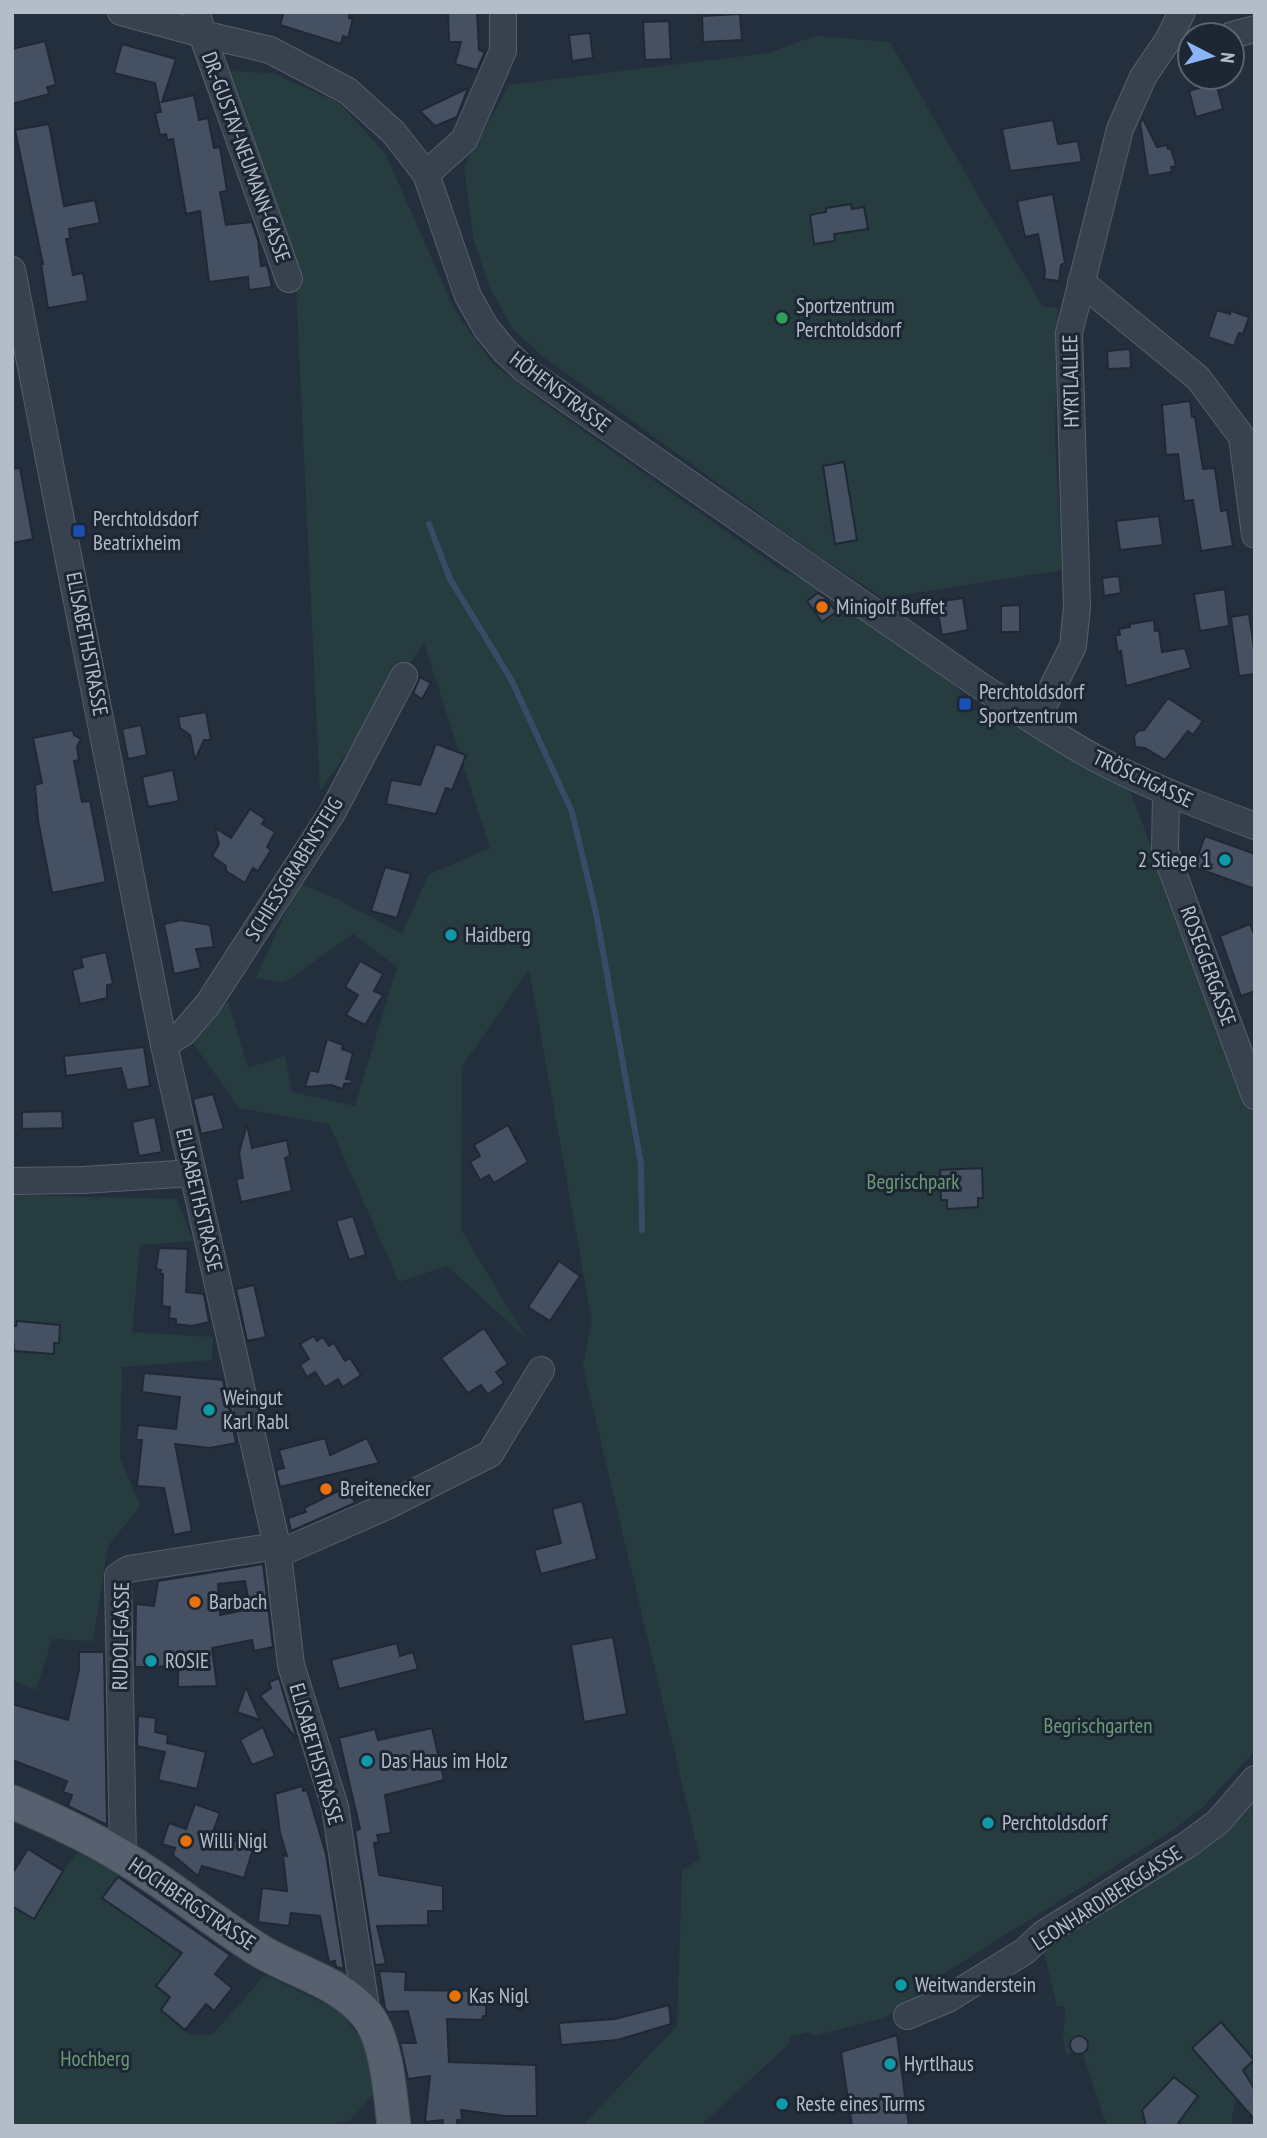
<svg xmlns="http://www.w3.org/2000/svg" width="1267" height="2138" font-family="'PT Sans Narrow',sans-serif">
<rect width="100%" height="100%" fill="#242f3e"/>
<g fill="#263c3f">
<polygon points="815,36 890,42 1042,306 1058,308 1055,438 1062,570 883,598 814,553 540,354 512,328 489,286 473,237 464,167 509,85 768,53"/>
<path d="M229 71 273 73 339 103 385 153 455 311 492 363 555 411 781 570 805 580 930 662 962 693 957 700 966 707 1028 731 1128 786 1255 1118V1751L1203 1807 1176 1828 946 1972 939 1977 936 1996C918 2008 900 2008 883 2018L815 2036 809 2032 789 2037 790 2043 700 2126H582L677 2026 682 1870 700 1859 583 1366 592 1321 529 969 462 1067 461 1229 527 1339 447 1266 399 1282 329 1124 239 1108 191 1040 228 1001 248 1068 285 1056 292 1092 355 1106 397 967 353 934 284 983 256 978 299 883 337 899 402 934 428 875 490 848 424 643 320 791 295 267Z"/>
<polygon points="12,1195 177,1199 193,1241 140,1245 132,1332 213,1337 212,1360 122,1367 120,1457 140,1506 108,1546 93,1641 52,1639 36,1690 12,1680"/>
<polygon points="1255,1788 1255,2090 1243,2070 1254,2060 1221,2022 1192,2048 1238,2097 1234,2104 1231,2126 1183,2126 1180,2120 1198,2096 1174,2077 1142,2110 1146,2126 1107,2126 1083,2054 1088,2047 1086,2038 1080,2036 1071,2039 1069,2046 1072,2051 1067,2056 1063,2042 1065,2010 1063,2006 1057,2006 1042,1945"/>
<polygon points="77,1853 120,1873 103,1898 181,1955 170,1997 161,2010 191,2035 213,2034 265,1975 340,2011 363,2042 376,2092 349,2121 318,2126 12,2126 12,1906 34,1919 63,1871"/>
</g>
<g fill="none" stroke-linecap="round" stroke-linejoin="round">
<polyline stroke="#394c67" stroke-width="6" points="429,524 450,579 512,681 572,812 596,913 641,1164 642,1230"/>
</g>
<g fill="#455162" stroke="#1f2835" stroke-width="2" fill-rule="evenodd">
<polygon points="284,12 350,12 349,18 353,19 348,38 343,36 341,44 280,25"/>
<polygon points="448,12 477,12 479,50 485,52 477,70 455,64 461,42 449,42"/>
<polygon points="740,14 742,40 703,42 702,16"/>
<polygon points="669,21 671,59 645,60 643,22"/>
<polygon points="590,33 593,58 572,61 569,35"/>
<polygon points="45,41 56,85 47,87 49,94 12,104 12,49"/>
<polygon points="122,44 176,59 162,102 194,95 199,120 208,118 214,148 220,147 227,191 220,192 226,225 252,222 258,240 261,266 267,265 272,287 249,290 248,277 209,282 200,211 186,214 173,139 167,140 166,134 160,135 155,113 161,112 155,83 114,73"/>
<polygon points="1216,83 1223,109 1196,117 1189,91"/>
<polygon points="468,88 457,117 435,126 420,111"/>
<polygon points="1143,119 1157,147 1167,145 1168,149 1171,149 1176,166 1171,167 1172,172 1148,176 1140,122"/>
<polygon points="1053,120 1058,144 1078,141 1082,162 1010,171 1002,129"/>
<polygon points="49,124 64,206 95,200 100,223 69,229 70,239 66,239 73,275 83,273 88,301 48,308 41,264 43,264 15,130"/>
<polygon points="1053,194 1065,263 1061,265 1059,281 1044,279 1045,271 1038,234 1025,237 1017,201"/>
<polygon points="851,204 852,209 864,207 868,229 834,234 835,241 814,244 810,215 826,212 826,208"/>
<polygon points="1217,310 1230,314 1231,311 1249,317 1243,334 1239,333 1234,346 1208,337"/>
<polygon points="1130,349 1131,368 1108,369 1107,351"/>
<polygon points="1190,401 1192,417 1195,417 1203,469 1215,468 1221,511 1227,510 1233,546 1201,551 1193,500 1184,501 1178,454 1166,455 1162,405"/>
<polygon points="844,462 857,540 835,544 823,466"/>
<polygon points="20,468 33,539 12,543 12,469"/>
<polygon points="1159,516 1163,545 1120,550 1116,521"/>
<polygon points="1119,576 1121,593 1104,596 1102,578"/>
<polygon points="1225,589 1229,626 1200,631 1194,594"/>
<polygon points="818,593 826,598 836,612 822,622 807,601"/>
<polygon points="963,598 968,630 942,635 936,602"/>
<polygon points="1020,605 1020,632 1001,632 1001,606"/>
<polygon points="1249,614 1255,655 1255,674 1239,676 1231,617"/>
<polygon points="1154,620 1155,631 1159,630 1162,652 1185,648 1191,668 1126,686 1121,651 1118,652 1115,635 1120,635 1119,629 1130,627 1130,624"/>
<polygon points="420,677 431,683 422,699 413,693"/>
<polygon points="1168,698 1203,721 1193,735 1188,731 1165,760 1145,748 1135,747 1134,736 1138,731 1144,730"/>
<polygon points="206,712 211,740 204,740 195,760 190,735 180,728 178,717"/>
<polygon points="141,725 147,755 128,759 122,729"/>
<polygon points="73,730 74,735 81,739 77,747 79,760 74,761 82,802 90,801 106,882 52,893 38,820 35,785 42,783 33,738"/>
<polygon points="436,744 466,755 452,790 446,788 436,814 386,804 391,780 420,785"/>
<polygon points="173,770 179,801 148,807 142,777"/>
<polygon points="250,809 265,819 262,824 275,832 267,847 271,850 258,871 253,868 245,883 226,871 226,866 212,856 219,844 215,828 231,838"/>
<polygon points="1205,836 1255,854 1255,889 1194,867"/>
<polygon points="385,867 411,874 397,918 371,911"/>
<polygon points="181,920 210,925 214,947 196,949 201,968 174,974 164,924"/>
<polygon points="1250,924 1255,937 1255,991 1241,996 1220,936"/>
<polygon points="106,952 113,984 107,985 107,998 80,1004 72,970 83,967 81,958"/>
<polygon points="360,961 383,974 374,991 383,995 365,1025 346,1015 358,995 345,987"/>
<polygon points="327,1039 343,1045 342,1049 353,1053 346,1079 352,1080 352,1083 344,1084 343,1089 331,1085 305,1087 310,1070 318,1072"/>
<polygon points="144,1047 150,1086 127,1090 121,1068 66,1076 64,1056"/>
<polygon points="213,1094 224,1129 201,1134 193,1099"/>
<polygon points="62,1111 63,1128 22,1129 22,1112"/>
<polygon points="155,1117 162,1152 139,1156 132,1122"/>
<polygon points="247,1124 252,1148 287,1140 290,1156 285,1158 292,1191 241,1202 236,1179 243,1178 239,1153"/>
<polygon points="508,1125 528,1162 494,1183 489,1175 480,1180 470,1162 480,1156 474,1145"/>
<polygon points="982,1168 983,1198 978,1198 978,1207 947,1209 947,1200 941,1200 940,1170"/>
<polygon points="353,1216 366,1255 349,1260 336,1221"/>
<polygon points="159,1248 188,1249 186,1292 204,1294 209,1322 192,1326 176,1324 176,1319 169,1318 170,1307 162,1306 163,1274 160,1274 161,1270 156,1269"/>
<polygon points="559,1261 580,1276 550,1321 528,1307"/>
<polygon points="254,1285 266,1337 247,1341 236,1289"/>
<polygon points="17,1321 60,1325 59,1343 54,1343 54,1354 14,1351 12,1326 16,1326"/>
<polygon points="484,1328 508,1364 496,1372 504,1383 488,1394 481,1385 468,1393 441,1358"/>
<polygon points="314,1336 317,1341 323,1337 329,1346 334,1343 345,1361 350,1358 361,1375 343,1387 338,1379 325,1387 315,1372 307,1377 300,1365 309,1359 300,1344"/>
<polygon points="144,1373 223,1380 236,1443 210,1448 175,1444 192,1531 174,1535 164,1488 137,1486 142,1440 136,1440 138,1425 176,1429 180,1397 142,1392"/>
<polygon points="325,1438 330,1455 367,1438 379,1463 280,1487 276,1470 284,1468 279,1450"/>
<polygon points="348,1486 355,1503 291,1531 288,1518 306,1512 304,1508"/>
<polygon points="582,1501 597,1559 541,1574 534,1550 561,1543 552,1509"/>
<path d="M263 1564 273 1647 254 1651 252 1640 212 1648 217 1686 178 1687V1666L135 1667 136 1604 154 1606 158 1581ZM245 1581 250 1609 220 1615 218 1584Z"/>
<polygon points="613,1637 627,1714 584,1722 571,1645"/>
<polygon points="397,1643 400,1656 413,1652 418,1669 339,1689 331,1660"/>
<polygon points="79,1652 104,1652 107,1825 68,1806 72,1795 63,1792 67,1781 12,1760 12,1704 68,1720 79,1670"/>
<polygon points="279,1678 297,1739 260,1696 271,1688 269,1682"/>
<polygon points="246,1687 260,1720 237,1712"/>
<polygon points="138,1716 156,1718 155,1732 168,1735 167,1743 206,1752 197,1789 158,1780 165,1752 137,1746"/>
<polygon points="263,1727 275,1756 252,1765 240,1740"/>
<polygon points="432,1728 444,1780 385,1795 391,1833 377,1835 379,1842 374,1843 379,1875 443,1886 443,1911 428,1911 428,1925 377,1926 386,1964 375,1965 355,1831 360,1829 339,1738 375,1729 378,1740"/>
<polygon points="302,1786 303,1791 307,1790 326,1854 344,1969 336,1967 335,1961 329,1962 320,1916 291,1913 289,1926 258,1922 262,1888 287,1891 283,1855 287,1856 280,1833 275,1794"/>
<polygon points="195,1804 220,1813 212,1834 254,1846 244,1878 202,1866 198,1876 173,1855 175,1848 162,1844 169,1823 186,1829"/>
<polygon points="28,1849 63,1871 34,1919 12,1906 12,1874"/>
<polygon points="118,1877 230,1955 215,1974 232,1988 214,2011 206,2004 185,2030 161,2010 170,1997 156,1986 182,1953 102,1898"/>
<polygon points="379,1971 406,1972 405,1990 486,1991 486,2016 483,2016 482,2020 447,2019 449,2062 536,2065 537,2116 505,2116 461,2110 462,2120 457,2120 457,2126 443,2126 443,2120 425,2122 430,2076 408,2079 400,2043 416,2043 408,2011 388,2012 385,2008"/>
<polygon points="669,2005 671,2024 617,2040 561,2045 559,2023 615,2019"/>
<polygon points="1221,2022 1254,2060 1243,2070 1255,2090 1255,2120 1192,2048"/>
<polygon points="897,2035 909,2126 852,2126 841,2052"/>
<circle cx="1079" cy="2045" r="9"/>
<polygon points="1174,2077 1198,2096 1176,2126 1146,2126 1142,2110"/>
</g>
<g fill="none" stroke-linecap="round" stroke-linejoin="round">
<g stroke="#565f6c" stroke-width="28">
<g id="minor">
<path d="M121 12 202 34 270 50 348 91 394 133 426 174 468 296 486 328 505 351 525 370 979 685C1018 710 1056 737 1097 759 1148 786 1201 806 1255 826"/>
<polyline points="197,12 202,34 289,279"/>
<polyline points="1232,35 1255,29"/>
<polyline points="426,174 464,140 503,51 503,12"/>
<polyline points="12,270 164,1045 277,1546 291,1665 335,1807 367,2015"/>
<polyline points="1081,282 1198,378 1242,437 1255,535"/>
<polyline points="1036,721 1073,646 1077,607 1069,333 1120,129 1143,77 1168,40 1182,12"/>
<polyline points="1166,793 1165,851 1255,1096"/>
<polyline points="164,1045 183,1033 208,1004 332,813 404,676"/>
<polyline points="12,1181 83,1180 193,1173"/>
<polyline points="278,1554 387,1506 490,1454 541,1370"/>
<polyline points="123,1857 118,1576 129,1569 277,1546"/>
<polyline points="907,2016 948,1999 1025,1951 1043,1934 1187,1845 1218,1822 1255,1779"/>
</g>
</g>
<g stroke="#414a57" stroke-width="35">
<path id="major" d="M12 1802C50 1818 87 1835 121 1856 170 1885 213 1922 262 1952 296 1972 339 1982 366 2014 387 2039 390 2093 394 2126"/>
</g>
<use href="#minor" stroke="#38414e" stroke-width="26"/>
<use href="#major" stroke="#56606e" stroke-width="33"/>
</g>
<circle fill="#2e9e5b" stroke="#1d2633" stroke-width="2.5" cx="782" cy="318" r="7"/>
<g fill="#1a4fb4" stroke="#1d2633" stroke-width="2.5">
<rect x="72" y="524" width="14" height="14" rx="3.5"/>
<rect x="958" y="697" width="14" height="14" rx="3.5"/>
</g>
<g fill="#e8710a" stroke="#1d2633" stroke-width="2.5">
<circle cx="822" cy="607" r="7"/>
<circle cx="326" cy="1489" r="7"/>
<circle cx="195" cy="1602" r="7"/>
<circle cx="186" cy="1841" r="7"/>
<circle cx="455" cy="1996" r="7"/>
</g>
<g fill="#0f9aa8" stroke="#1d2633" stroke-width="2.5">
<circle cx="1225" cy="860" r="7"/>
<circle cx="451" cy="935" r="7"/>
<circle cx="209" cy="1410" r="7"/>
<circle cx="151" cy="1661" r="7"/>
<circle cx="367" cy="1761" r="7"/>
<circle cx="988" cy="1823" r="7"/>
<circle cx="901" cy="1985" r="7"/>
<circle cx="890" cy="2064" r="7"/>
<circle cx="782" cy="2104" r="7"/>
</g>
<g text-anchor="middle" stroke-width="6" stroke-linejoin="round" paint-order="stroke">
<g font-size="21" fill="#b4bcc9" stroke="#1d2633">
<text transform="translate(246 157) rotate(70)" y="7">DR.-GUSTAV-NEUMANN-GASSE</text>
<text transform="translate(1071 381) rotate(-91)" y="7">HYRTLALLEE</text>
<text transform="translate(560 392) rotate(37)" y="7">HÖHENSTRASSE</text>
<text transform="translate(87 644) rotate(79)" y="7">ELISABETHSTRASSE</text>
<text transform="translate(1143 779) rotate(25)" y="7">TRÖSCHGASSE</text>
<text transform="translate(294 869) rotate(-58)" y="7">SCHIESSGRABENSTEIG</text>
<text transform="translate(1208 966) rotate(70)" y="7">ROSEGGERGASSE</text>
<text transform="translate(199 1200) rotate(77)" y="7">ELISABETHSTRASSE</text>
<text transform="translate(121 1636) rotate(-89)" y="7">RUDOLFGASSE</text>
<text transform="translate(316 1754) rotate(74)" y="7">ELISABETHSTRASSE</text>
<text transform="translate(1107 1898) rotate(-33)" y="7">LEONHARDIBERGGASSE</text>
<text transform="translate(192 1904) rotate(34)" y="7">HOCHBERGSTRASSE</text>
</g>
<g font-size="21" fill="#b4bcc9" stroke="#1d2633" text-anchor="start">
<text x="796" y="313">Sportzentrum<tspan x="796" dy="24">Perchtoldsdorf</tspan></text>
<text x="93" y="526">Perchtoldsdorf<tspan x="93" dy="24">Beatrixheim</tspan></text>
<text x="836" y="614">Minigolf Buffet</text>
<text x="979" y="699">Perchtoldsdorf<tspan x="979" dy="24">Sportzentrum</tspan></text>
<text x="1211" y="867" text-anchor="end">2 Stiege 1</text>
<text x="465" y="942">Haidberg</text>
<text x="223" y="1405">Weingut<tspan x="223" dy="24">Karl Rabl</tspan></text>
<text x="340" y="1496">Breitenecker</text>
<text x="209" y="1609">Barbach</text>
<text x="165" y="1668">ROSIE</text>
<text x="381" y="1768">Das Haus im Holz</text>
<text x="1002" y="1830">Perchtoldsdorf</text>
<text x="200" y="1848">Willi Nigl</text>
<text x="915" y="1992">Weitwanderstein</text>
<text x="469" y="2003">Kas Nigl</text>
<text x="904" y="2071">Hyrtlhaus</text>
<text x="796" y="2111">Reste eines Turms</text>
</g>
<g font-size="21" fill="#6b9a76" stroke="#1d2633">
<text x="913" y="1189">Begrischpark</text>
<text x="1098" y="1733">Begrischgarten</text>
<text x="95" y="2066">Hochberg</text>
</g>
</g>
<rect width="1267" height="2138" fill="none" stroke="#b4bcc9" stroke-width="28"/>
<g transform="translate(1211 56) rotate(96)"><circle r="33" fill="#1d2633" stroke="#59626f" stroke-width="2"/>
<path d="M0-5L12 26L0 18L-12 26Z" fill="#8ab4f8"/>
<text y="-10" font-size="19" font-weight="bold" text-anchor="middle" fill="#b4bcc9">N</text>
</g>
</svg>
